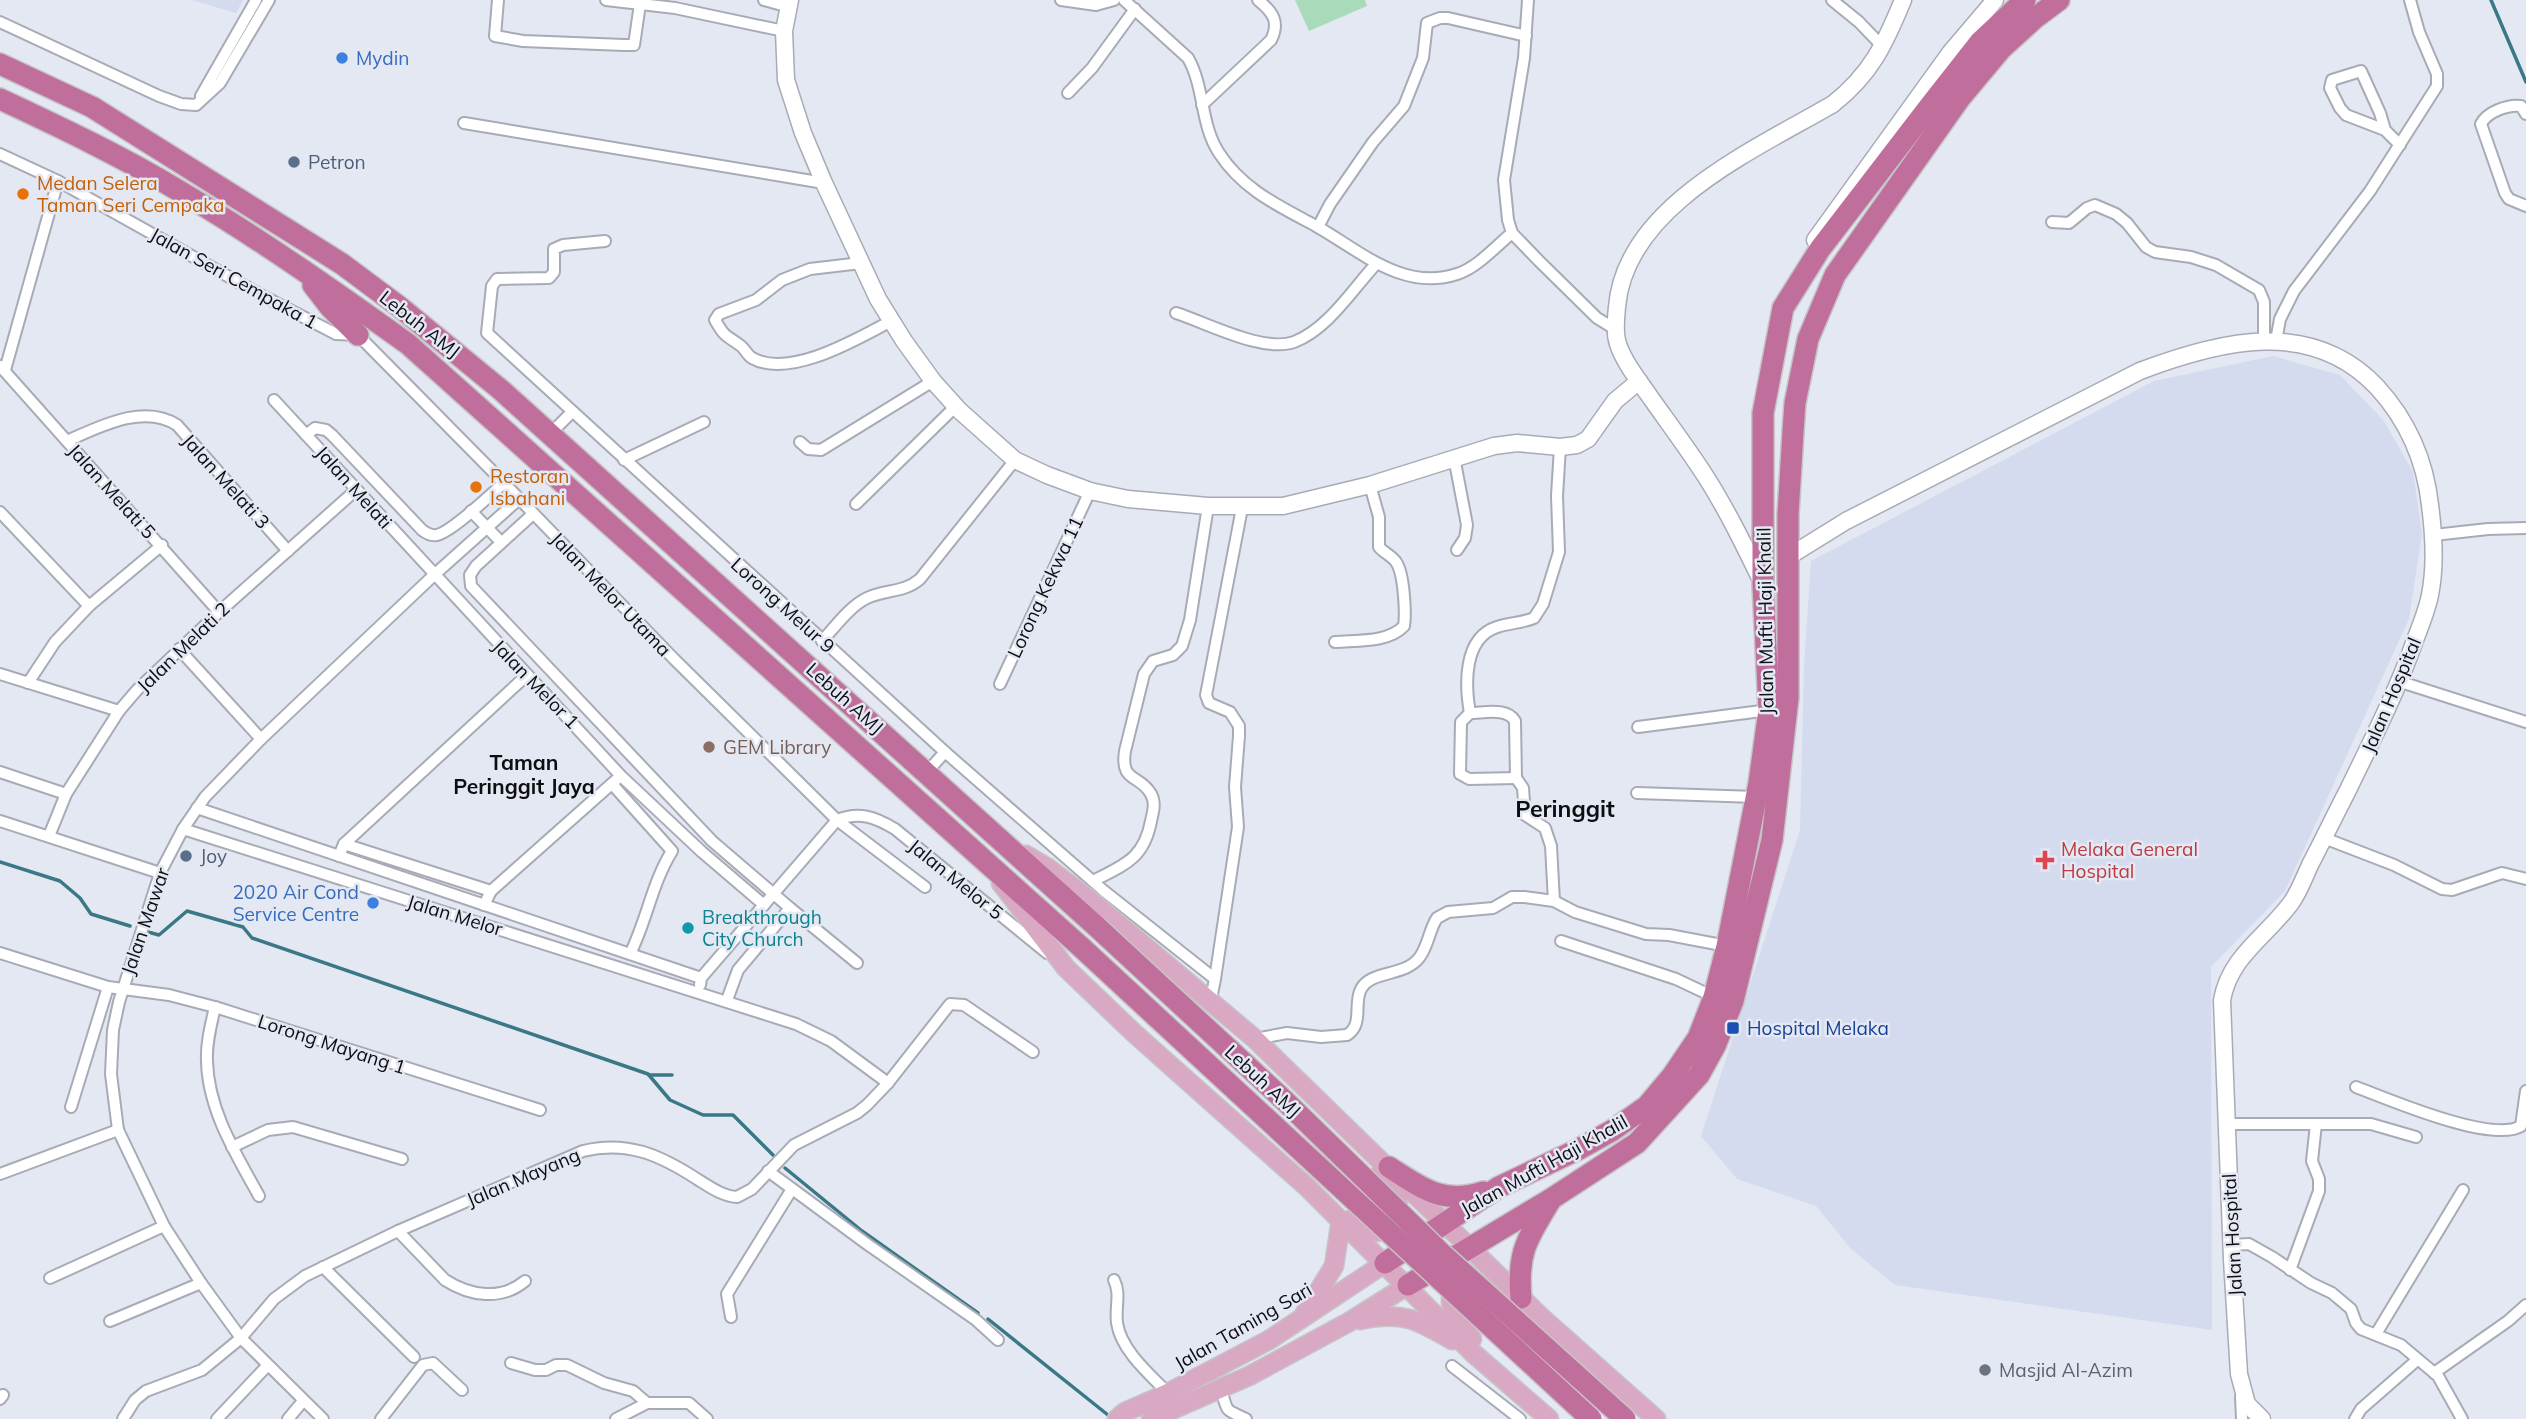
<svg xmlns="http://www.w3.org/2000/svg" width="2526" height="1419" font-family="Mulish,sans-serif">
<rect width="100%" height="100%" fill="#e4e8f3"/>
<g fill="#d5dbee">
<polygon points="192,0 243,0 236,13"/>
<polygon points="2273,356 2340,375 2384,421 2413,472 2422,533 2409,619 2285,891 2211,967 2212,1330 1895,1285 1851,1249 1816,1206 1737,1179 1701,1136 1800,830 1804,666 1811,561 2154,381"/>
</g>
<polygon fill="#a9dbba" points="1295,0 1365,0 1367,6 1309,31"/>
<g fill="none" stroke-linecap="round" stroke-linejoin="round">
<g stroke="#3a7886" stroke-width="3.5">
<polyline points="2491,0 2526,82"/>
<polyline points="0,862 60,881 80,898 91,914 130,926"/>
<polyline points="148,932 159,935 187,911 243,927 252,938 648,1074 670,1100 703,1115 733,1115 773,1155"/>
<polyline points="649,1075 672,1075"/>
<polyline points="785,1168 862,1231 978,1313"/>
<polyline points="988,1319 1108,1415"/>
</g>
<g stroke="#a8abb6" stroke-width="14">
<g id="street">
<polyline points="498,0 495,36 523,41 624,45 634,45 640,4"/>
<polyline points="606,0 675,8 784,31"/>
<polyline points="764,0 789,7"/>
<polyline points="1061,0 1096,5 1114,0"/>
<path d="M1124 0 1188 58C1205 88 1200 124 1219 153 1243 190 1279 206 1316 226 1359 250 1403 292 1457 274 1477 268 1496 246 1512 233"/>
<polyline points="1528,0 1524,58 1504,180 1508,220 1512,233 1539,261 1597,318 1615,329"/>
<polyline points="1832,0 1859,22 1883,47"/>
<polyline points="0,22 159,96 181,104 196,105 220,83 269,0"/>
<polyline points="1068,93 1092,68 1135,9"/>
<polyline points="201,96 256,0"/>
<path d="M1202 105 1271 40C1280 22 1273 12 1258 0"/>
<path d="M2526 114 2521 106C2508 104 2487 112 2481 124L2505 193 2509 199 2526 206"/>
<polyline points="464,123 824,183"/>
<polyline points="2385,130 2380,113 2361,71 2332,80 2330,88 2340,108 2346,115 2385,130 2400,145"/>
<polyline points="0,154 58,181 263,296 336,334 358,335 504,483 674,659 837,820 925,887"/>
<polyline points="2052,222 2069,223 2087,208 2095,205 2116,214 2127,223 2146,247 2155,252 2191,257 2216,265 2259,290 2264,302 2264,341"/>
<polyline points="1318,227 1330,204 1373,142 1404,106 1423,58 1427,23 1440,18 1448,18 1526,36"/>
<polyline points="605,241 563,245 554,249 554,272 549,278 497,279 492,286 487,333 945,752 1104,891 1215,979 1211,999"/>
<path d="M861 263 810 269 782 280 756 300 719 314 715 320C726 339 725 334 741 346 745 349 747 355 752 358 790 379 857 339 891 321"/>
<path d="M1176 313C1207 323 1263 353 1294 342 1328 329 1352 290 1376 264"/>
<polyline points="2276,341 2280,319 2294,291 2370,191 2437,86 2437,74 2419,32 2410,0"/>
<polyline points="0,366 219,612"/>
<polyline points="5,370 58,181"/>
<polyline points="274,400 621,776 702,852 764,905"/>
<path d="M306 435 315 428 326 430 332 435 422 530C427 534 431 536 437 535 453 531 490 495 504 483"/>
<polyline points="549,435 572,412"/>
<path d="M67 441C99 427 144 403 177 425L288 551"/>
<polyline points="800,442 808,449 821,450 933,381"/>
<polyline points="1454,457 1467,525 1465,538 1457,550"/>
<polyline points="624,460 704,422"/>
<polyline points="856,504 956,406"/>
<polyline points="471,511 501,542"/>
<polyline points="0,512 89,606"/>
<polyline points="533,514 476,566 470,575 471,586 712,841 790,908 857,963"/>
<polyline points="2434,535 2488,529 2526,528"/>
<path d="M822 641C835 627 850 606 867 598 886 589 904 593 920 579L1015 460"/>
<path d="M1335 642C1357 640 1388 643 1404 626 1406 613 1404 573 1396 562 1392 556 1384 553 1379 547V517L1370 485"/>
<polyline points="179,649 261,739"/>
<polyline points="0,674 119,711"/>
<polyline points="2401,682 2526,722"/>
<polyline points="28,683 55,642 89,606 162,545"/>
<polyline points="1000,684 1090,491"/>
<polyline points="1470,713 1461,722 1460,774 1469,779 1516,778"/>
<polyline points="1638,727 1769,710"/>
<polyline points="0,772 66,794"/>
<polyline points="927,772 945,752"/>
<path d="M612 784 672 851C652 883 647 920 630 954"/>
<polyline points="1637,793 1756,797"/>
<polyline points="197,808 701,978"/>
<polyline points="0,821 160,873"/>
<polyline points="183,829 796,1024 831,1041 888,1083"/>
<polyline points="49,836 66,794 119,711 137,690 219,612 356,490"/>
<polyline points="2324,838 2394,865 2442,889 2452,890 2502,873 2526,879"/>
<polyline points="344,844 491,891"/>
<polyline points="339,856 344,844 527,675"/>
<path d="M1093 881C1124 865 1144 859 1151 821 1153 812 1156 803 1151 794 1140 774 1120 783 1125 751L1144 674 1153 661 1173 655 1182 646 1190 620 1208 506"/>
<path d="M1554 901 1551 846 1545 828 1525 815 1523 788 1516 778 1515 721C1507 707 1484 713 1470 713 1465 685 1463 638 1497 627 1509 623 1522 623 1534 618L1543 604 1559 552 1557 496 1560 447"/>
<polyline points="484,905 491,891 616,780"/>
<polyline points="1561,941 1676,979 1714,997"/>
<polyline points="0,953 108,987 169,995 215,1007 540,1110"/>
<polyline points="1215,979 1238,827 1235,787 1239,736 1239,726 1230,712 1209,703 1206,695 1242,508"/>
<path d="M700 985 701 978 837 820C859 811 875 817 895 829L1047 953"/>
<polyline points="727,1000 738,970 790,908"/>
<path d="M215 1007C211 1025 206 1043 207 1061 208 1110 236 1154 259 1196"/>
<path d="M1255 1039 1287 1033 1321 1037 1347 1035C1364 1024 1353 1004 1361 989 1371 970 1404 977 1419 958 1428 947 1429 930 1437 918L1448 912 1493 908 1512 897H1524L1554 901 1575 912 1646 934 1669 935 1727 946"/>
<path d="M2356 1087C2388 1099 2492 1144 2521 1126L2526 1091"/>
<polyline points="71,1107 108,987"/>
<polyline points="2227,1124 2371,1124 2416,1137"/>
<polyline points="232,1147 268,1130 293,1127 402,1159"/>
<polyline points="768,1171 867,1244 976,1320 998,1340"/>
<polyline points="0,1174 118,1130"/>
<path d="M398 1231 445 1280C470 1296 501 1301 525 1281"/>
<polyline points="2232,1245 2249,1244 2272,1257 2311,1283 2332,1293 2351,1309 2356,1323 2361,1329 2401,1345 2438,1376 2462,1419"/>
<polyline points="323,1267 414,1357"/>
<polyline points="2290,1270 2319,1191 2319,1179 2312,1161 2316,1124"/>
<polyline points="50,1278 164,1226"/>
<path d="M1114 1280C1121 1294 1115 1307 1117 1323 1121 1350 1149 1374 1168 1393"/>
<polyline points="731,1317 727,1294 792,1189"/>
<polyline points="110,1321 201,1283"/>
<polyline points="2376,1334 2463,1190"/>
<polyline points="511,1363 535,1370 546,1370 556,1365 567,1365 604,1383 633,1391 647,1403"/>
<polyline points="1452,1366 1520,1419"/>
<polyline points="2434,1373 2508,1321 2526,1305"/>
<path d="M1221 1389C1228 1414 1225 1409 1246 1419"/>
<polyline points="2241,1397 2242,1419"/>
<polyline points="0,1399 3,1395"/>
<path d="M123 1419 135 1400 146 1391 202 1370 241 1338 274 1299 305 1276 398 1231 583 1151C627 1140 660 1155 697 1179 710 1187 722 1196 737 1197L752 1189 794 1145 857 1113 867 1105 888 1083 950 1004 964 1005 1033 1052"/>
<polyline points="217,1419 267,1366"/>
<polyline points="288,1419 303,1401"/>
<polyline points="323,1419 241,1338 201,1283 164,1226 118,1130 111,1074 113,1030 119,1002 160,873 183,829 205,797 261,739 434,575 519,499"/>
<polyline points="381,1419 423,1365 433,1363 462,1390"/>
<polyline points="616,1419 647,1403 689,1403 707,1419"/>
<polyline points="2355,1419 2361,1409 2417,1360"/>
</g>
</g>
<g stroke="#a8abb6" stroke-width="19">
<g id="secondary">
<polyline points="790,0 784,31 786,80 803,133 824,183 878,299 904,341 933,381 960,411 1015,460 1047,475 1090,491 1128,499 1208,506 1283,506 1370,485 1494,446 1517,443 1560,447 1577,445 1588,439 1615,401 1639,381"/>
<polyline points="1815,240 1950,53 1995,0"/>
<path d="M1788 557 1846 521 2140 371C2219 341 2311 317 2377 387 2408 421 2425 459 2430 505 2434 535 2436 565 2430 595 2427 610 2421 625 2415 640 2397 692 2372 740 2348 790 2335 815 2323 840 2310 865 2304 878 2299 892 2291 903 2266 937 2230 956 2222 1000L2232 1259 2239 1374 2247 1404 2262 1419"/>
<path d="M1761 580C1744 545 1727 510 1706 477 1688 449 1667 421 1648 394 1637 378 1624 362 1618 344 1614 332 1616 319 1617 307 1625 206 1756 149 1833 104 1871 74 1885 44 1903 0"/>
</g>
</g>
<g stroke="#c5c5c6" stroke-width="21">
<g id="primary">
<polyline points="1026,855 1048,868 1091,901 1255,1039 1540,1316 1656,1419"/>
<polyline points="1001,883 1066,968 1135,1034 1307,1187 1473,1353 1549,1419"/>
<path d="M1350 1220C1357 1225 1367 1233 1376 1232 1391 1230 1401 1208 1397 1195 1395 1186 1386 1179 1381 1172"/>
<path d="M1460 1286C1438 1299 1462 1326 1472 1339"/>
<polyline points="1305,1313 1334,1266 1341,1220"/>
<path d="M1360 1320C1401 1311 1417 1319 1452 1340"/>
<polyline points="1117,1419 1125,1412 1168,1393 1269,1340 1385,1263"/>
<polyline points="1151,1419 1249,1376 1349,1322 1408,1285"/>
</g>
</g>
<g stroke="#c5c5c6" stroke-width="24">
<g id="highway">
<polyline points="0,64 92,107 342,264 401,308 501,390 1097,927"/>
<path d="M0 99C62 128 123 157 181 192 260 239 334 291 408 344L1081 947"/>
<polyline points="313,285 330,307 358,335"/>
<path d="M1389 1167C1422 1188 1442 1205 1483 1192"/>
<polyline points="1385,1263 1499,1187 1579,1149 1613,1130 1647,1106 1673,1075 1698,1038 1714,997 1727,946 1759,783 1769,710 1763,585 1763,413 1783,308 1820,249 1929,107 1980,42 2025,0"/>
<polyline points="1408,1285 1551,1199 1637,1143 1699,1075 1715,1046 1733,1001 1772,840 1788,698 1788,514 1793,432 1795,403 1808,339 1835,275 1960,98 2001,49 2035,18 2059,0"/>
<path d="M1521 1298C1517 1252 1527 1239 1550 1201"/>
</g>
</g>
<use href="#street" stroke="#fff" stroke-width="10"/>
<use href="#secondary" stroke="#fff" stroke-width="16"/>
<use href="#primary" stroke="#d9a9c4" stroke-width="18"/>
<use href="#highway" stroke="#c06f9c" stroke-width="21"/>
<g stroke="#c5c5c6" stroke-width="24" stroke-linecap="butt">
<g id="highway-bridge">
<polyline points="1097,927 1285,1101 1441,1253 1625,1419"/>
<polyline points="1081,947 1591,1419"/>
</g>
</g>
<use href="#highway-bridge" stroke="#c06f9c" stroke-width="21"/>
</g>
<g fill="#3f7fe0" stroke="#e4e8f3" stroke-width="2.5">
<circle cx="342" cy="58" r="7"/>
<circle cx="373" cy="903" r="7"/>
</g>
<g fill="#5c6f8a" stroke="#e4e8f3" stroke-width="2.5">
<circle cx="294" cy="162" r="7"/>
<circle cx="186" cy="856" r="7"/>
</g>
<g fill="#e8710a" stroke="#e4e8f3" stroke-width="2.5">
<circle cx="23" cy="194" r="7"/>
<circle cx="476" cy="487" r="7"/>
</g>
<circle fill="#8d6e63" stroke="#e4e8f3" stroke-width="2.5" cx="709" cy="747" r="7"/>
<path fill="#e0444e" stroke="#e4e8f3" stroke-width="2.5" d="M2041.5 849.5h7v7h7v7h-7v7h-7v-7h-7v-7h7z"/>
<circle fill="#0f9aa8" stroke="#e4e8f3" stroke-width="2.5" cx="688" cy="928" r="7"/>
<rect fill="#1a4fb4" stroke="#e4e8f3" stroke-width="2.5" x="1726" y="1021" width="14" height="14" rx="3.5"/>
<circle fill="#6b7280" stroke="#e4e8f3" stroke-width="2.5" cx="1985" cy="1370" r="7"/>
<g text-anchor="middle" stroke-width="5" stroke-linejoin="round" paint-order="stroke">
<g font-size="19" fill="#366cbe" stroke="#e4e8f3" text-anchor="start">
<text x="356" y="65">Mydin</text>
<text x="359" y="899" text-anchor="end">2020 Air Cond<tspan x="359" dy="22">Service Centre</tspan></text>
</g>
<g font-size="19" fill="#4e5e75" stroke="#e4e8f3" text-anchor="start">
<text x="308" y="169">Petron</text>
<text x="200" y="863">Joy</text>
</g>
<g font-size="19" fill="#c56008" stroke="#e4e8f3" text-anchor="start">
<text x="37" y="190">Medan Selera<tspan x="37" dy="22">Taman Seri Cempaka</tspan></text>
<text x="490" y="483">Restoran<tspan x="490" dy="22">Isbahani</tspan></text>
</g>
<g font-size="19" fill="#0d0e12" stroke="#e4e8f3">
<text transform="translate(234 278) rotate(29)" y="7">Jalan Seri Cempaka 1</text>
<text transform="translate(420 324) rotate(38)" y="7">Lebuh AMJ</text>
<text transform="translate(226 481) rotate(48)" y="7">Jalan Melati 3</text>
<text transform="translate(354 487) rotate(48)" y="7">Jalan Melati</text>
<text transform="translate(112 491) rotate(48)" y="7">Jalan Melati 5</text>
<text transform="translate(1045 587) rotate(-65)" y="7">Lorong Kekwa 11</text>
<text transform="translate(611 594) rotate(46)" y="7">Jalan Melor Utama</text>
<text transform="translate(783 605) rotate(42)" y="7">Lorong Melur 9</text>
<text transform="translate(1765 621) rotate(-91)" y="7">Jalan Mufti Haji Khalil</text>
<text transform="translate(183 647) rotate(-44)" y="7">Jalan Melati 2</text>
<text transform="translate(536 684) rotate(46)" y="7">Jalan Melor 1</text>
<text transform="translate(2391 695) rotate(-67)" y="7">Jalan Hospital</text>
<text transform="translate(845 698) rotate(42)" y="7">Lebuh AMJ</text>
<text transform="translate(956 879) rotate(39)" y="7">Jalan Melor 5</text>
<text transform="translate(455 915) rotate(17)" y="7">Jalan Melor</text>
<text transform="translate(145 921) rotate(-71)" y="7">Jalan Mawar</text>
<text transform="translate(332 1044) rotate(18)" y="7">Lorong Mayang 1</text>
<text transform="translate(1263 1081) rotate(43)" y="7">Lebuh AMJ</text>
<text transform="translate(1544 1165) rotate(-29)" y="7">Jalan Mufti Haji Khalil</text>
<text transform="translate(523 1177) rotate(-23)" y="7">Jalan Mayang</text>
<text transform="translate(2232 1235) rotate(-93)" y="7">Jalan Hospital</text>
<text transform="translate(1243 1326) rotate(-30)" y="7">Jalan Taming Sari</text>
</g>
<g font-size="19" fill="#785e54" stroke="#e4e8f3" text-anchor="start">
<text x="723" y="754">GEM Library</text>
</g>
<g font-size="19" fill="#be3a42" stroke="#e4e8f3" text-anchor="start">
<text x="2061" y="856">Melaka General<tspan x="2061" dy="22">Hospital</tspan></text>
</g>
<g font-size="19" fill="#0d838f" stroke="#e4e8f3" text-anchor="start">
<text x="702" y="924">Breakthrough<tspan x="702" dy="22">City Church</tspan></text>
</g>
<g font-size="19" fill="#164399" stroke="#e4e8f3" text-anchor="start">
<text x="1747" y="1035">Hospital Melaka</text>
</g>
<g font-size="19" fill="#5b616d" stroke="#e4e8f3" text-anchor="start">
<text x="1999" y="1377">Masjid Al-Azim</text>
</g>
<g font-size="21" font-weight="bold" fill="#0d0e12" stroke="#e4e8f3">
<text x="524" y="770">Taman<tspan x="524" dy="24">Peringgit Jaya</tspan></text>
</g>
<g font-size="23" font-weight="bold" fill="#0d0e12" stroke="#e4e8f3">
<text x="1565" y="817">Peringgit</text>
</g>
</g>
</svg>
